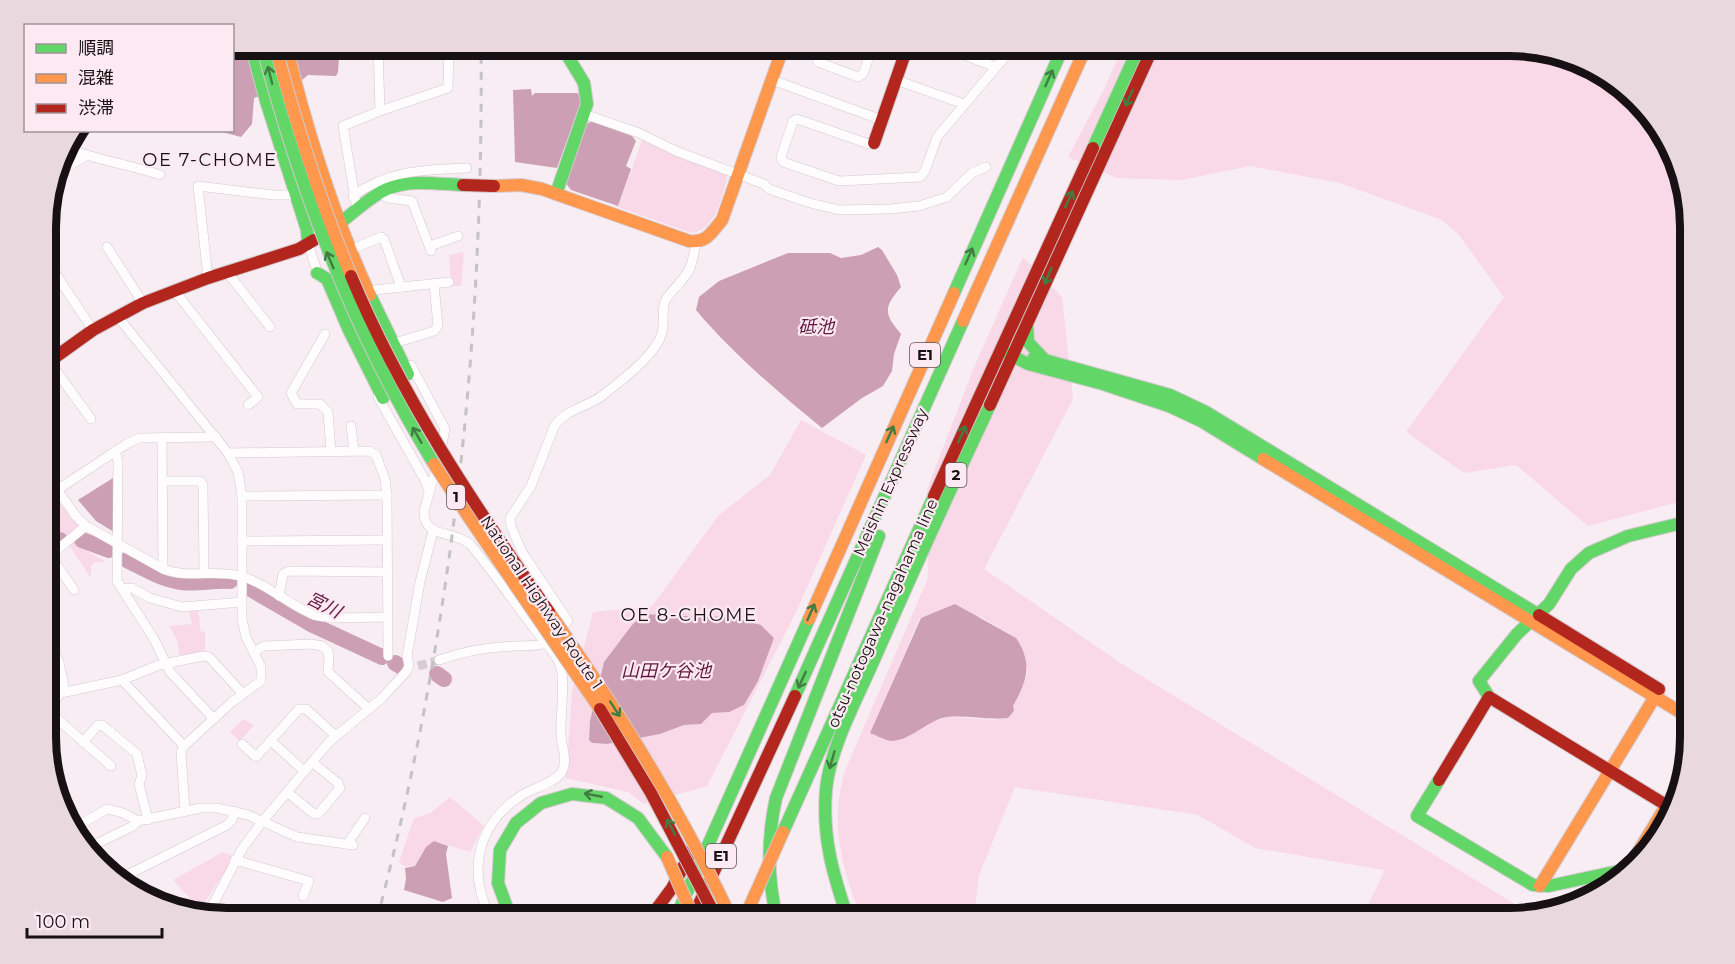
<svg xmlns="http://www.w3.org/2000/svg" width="1735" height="964" font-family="Montserrat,'Noto Sans JP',sans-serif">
<rect width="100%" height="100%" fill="#f8edf2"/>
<g fill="#f9d9e8" fill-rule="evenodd">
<polygon points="1124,45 1509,45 1599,69 1660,126 1690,214 1690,499 1588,526 1516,465 1464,473 1406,432 1504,297 1458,234 1442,220 1340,183 1250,166 1181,180 1117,178 1068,157 1103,91"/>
<path d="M643 138 673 155 727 174V179C721 198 716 229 692 233L618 207Z"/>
<polygon points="464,252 461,286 451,286 449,255"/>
<path d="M1023 257 1062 297 1073 399 984 569 1122 664 1518 906 1554 907 1520 919H1361L1385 870 1255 848 1198 815 1015 787 979 875 975 907 968 919H862C848 885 836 847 838 810 838 798 842 785 844 773L928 578 927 489 975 365ZM938 612 981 617 1016 638 1028 672 1013 706 995 720 949 717 928 722 907 735 870 733 920 618Z"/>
<path d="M801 420 866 455 795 614 707 786 644 804 628 792 566 778 572 692 593 612 652 606 719 515 770 475ZM644 614 704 617 728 616 761 625 774 638 765 659 729 712 712 713 701 724 684 725 660 734 607 744H594L589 740 590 721 604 662 632 625Z"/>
<polygon points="47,487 49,487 72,520 79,525 65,537 47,538"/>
<polygon points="74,542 88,544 87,551 106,562 94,562 91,566 91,578 69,545"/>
<polygon points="198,610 201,632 205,631 205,651 180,657 177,640 169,626 192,624 189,611"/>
<polygon points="243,719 254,725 240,741 230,732"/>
<polygon points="450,797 484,826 470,852 434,841 426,847 415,866 404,866 399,862 414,818 429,814"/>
<polygon points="223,852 235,857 200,909 173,880"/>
</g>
<g fill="#cc9fb4">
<polygon points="233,45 340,45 338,72 336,76 308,75 301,81 254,98 252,124 241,137 218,131 232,130"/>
<polygon points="531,89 532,96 535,93 577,93 580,95 580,104 557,168 515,162 513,90"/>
<polygon points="593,121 632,136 636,141 626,166 631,169 618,206 571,190 565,182 586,124"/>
<path d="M878 247 882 250 897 275 901 287C883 308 884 314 901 334L894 354 892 371 883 386 862 398 822 428C778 392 733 354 696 310L699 297 719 281 788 253H830L841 258 861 255Z"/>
<polygon points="113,478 114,532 96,521 78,500"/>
<path d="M955 604 1016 638C1033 663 1027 681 1013 706L1014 711 1008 718C987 720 967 715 947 717 927 720 912 740 892 741 886 741 876 735 870 733L921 618Z"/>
<polygon points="644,614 704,617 728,616 761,625 774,638 758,681 744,705 729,712 712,713 701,724 684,725 660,734 607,744 592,743 589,740 590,721 604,662 632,625"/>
<polygon points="434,841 448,846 446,854 452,898 443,902 404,890 406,879 405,868 415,866 426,847"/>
</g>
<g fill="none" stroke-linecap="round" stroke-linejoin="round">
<g stroke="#cc9fb4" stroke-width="16">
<polyline points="82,540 109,550"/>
<polyline points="47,541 60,540"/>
<path d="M127 560C145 569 161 579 181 582 197 584 213 580 230 581"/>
<polyline points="249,588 313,625 382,657"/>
<polyline points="395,663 402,667"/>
<polyline points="437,674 444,679"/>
</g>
<polyline stroke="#d6ccd1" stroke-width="9" stroke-dasharray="9 4.5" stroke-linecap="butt" points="418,666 439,660"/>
<g stroke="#d2cace" stroke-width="10">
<g id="street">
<polyline points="378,45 380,111"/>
<polyline points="820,45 816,57 818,62 858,77 863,74 873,45"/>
<polyline points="962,45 960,49 964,55 996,67"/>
<polyline points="772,80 882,120"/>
<polyline points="896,80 964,104"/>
<polyline points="584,114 639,133 676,151 764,184 769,189 810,203 839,210 890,209 919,206 947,197 972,173 986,167"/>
<polyline points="874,143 869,144 797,119 793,121 781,157 783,162 839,181 920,177 925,171 937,137 1010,51 1012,45"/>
<path d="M63 147C95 160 128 164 160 175"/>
<polyline points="56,173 86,156"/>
<polyline points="381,194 388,198 412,201 431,251"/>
<path d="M353 196C389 170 424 170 467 168"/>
<polyline points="357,210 343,126 380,111 448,88 449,45"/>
<polyline points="308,244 319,277"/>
<polyline points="430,246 458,236"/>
<polyline points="107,247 143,303"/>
<polyline points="355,248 381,237 384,239 401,287"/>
<polyline points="47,261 93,330"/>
<polyline points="227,272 270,327"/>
<polyline points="208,278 198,186 273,195 296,195"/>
<polyline points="174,290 258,397 248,405"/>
<polyline points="374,290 449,282"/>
<polyline points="118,317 228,453 238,472 242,496 242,619 246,637 261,667 261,681 232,702 184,746 181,752 185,811"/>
<polyline points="325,334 291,393 297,404 320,404 328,412 331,452"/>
<polyline points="398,342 434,331 438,326 434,284"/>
<polyline points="49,361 91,419"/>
<polyline points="411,365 445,429 441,450"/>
<polyline points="378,397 425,480 429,492"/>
<polyline points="351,426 354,451"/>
<polyline points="162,437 163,569"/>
<polyline points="115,451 118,461 117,581 154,639 170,672 214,719"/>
<polyline points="228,453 369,451 376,455 385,479 387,495 388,656"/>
<path d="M436 469 424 511C424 540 452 529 470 544 493 572 514 602 536 631 543 641 556 653 560 665 566 678 560 717 561 733 561 746 569 761 561 773 553 784 533 788 522 795 476 825 467 872 491 919"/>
<path d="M47 476 76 516 86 526 163 569C188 579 215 569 240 576 267 583 288 605 314 615 326 620 372 617 388 617"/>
<polyline points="162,481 200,481 203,485 204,573"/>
<polyline points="57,490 128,443 140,438 216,437"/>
<polyline points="242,496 387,495"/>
<polyline points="242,541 387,540"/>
<polyline points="50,555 74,590"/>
<polyline points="47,558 86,526"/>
<polyline points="122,589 132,588 150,598 182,607 242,602"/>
<polyline points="279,596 283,574 288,571 387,572"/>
<path d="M559 631 568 621 522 552 511 526 510 518 531 486 554 427C566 408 587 408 603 395 621 381 653 357 661 336 666 324 660 310 666 299 673 289 683 281 689 270 693 262 694 252 696 243"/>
<polyline points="47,634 59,662 65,691"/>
<polyline points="254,652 264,646 311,644 322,646 328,651 329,657 328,672 369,709"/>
<path d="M439 660C463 651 489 647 514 646 525 645 538 647 547 643"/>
<polyline points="122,680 184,746"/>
<polyline points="271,741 304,771"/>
<polyline points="83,742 97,726 102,725 137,754 142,776 139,784 148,820"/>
<polyline points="242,744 256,757 299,709 306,709 336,736"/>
<polyline points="47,758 51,755"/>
<polyline points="111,766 47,710 61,693 122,680 159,665 203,656 209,657 243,694"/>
<polyline points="287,792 314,814 319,813 340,788 338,783 312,762"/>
<polyline points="72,829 107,809 123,813 138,821 201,808 217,808 248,815 297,837 353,845"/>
<polyline points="347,844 365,818"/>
<polyline points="86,849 133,826 138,821"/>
<polyline points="235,860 309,881 303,896"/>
<polyline points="119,879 227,825 232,820 234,811"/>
<polyline points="208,914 242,849 262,822 329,742 382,698 406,672 409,666 407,656 420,582 433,531"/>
</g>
</g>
<g stroke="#d2cace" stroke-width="14">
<g id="fast">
<polyline points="251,45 266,101 307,230 308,244"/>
<polyline points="1093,148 1140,45"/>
<polyline points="556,194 587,104 584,83 561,45"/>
<path d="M333 228C351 216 367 198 387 189 411 179 438 184 463 185"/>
<polyline points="317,273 327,279 348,328 383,398"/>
<polyline points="954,293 1064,45"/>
<polyline points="370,295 408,374"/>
<polyline points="1027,324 1028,342 1044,359"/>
<polyline points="1007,353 1028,364 1103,384 1169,406 1201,421 1263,459"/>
<polyline points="1034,357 1170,395 1206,412 1539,615"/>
<polyline points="795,696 963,321"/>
<polyline points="1489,697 1479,681 1517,634 1549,604 1571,569 1589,553 1628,536 1690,521"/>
<polyline points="1439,780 1417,816 1533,885 1549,886 1628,869"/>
<polyline points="783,832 934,496"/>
<polyline points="511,919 498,883 500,850 516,823 541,803 572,794 606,798 638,818 667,857"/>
<polyline points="675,919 809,619"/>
<path d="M777 919C767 878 767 839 776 798L879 536"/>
<path d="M848 919C833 874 822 838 826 790 830 748 856 701 873 662 911 576 950 490 990 405"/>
</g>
</g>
<g stroke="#d2cace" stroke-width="14">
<g id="slow">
<path d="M286 45C307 131 333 215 370 295"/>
<path d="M494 186 521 185 542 189 689 241C707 243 711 233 722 220L784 45"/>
<polyline points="963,321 1087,45"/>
<polyline points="1263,459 1690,718"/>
<polyline points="809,619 954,293"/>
<polyline points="1629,867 1680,783"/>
<polyline points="1540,886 1659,690"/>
<polyline points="723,901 731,919"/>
</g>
</g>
<g stroke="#d2cace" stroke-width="14">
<g id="jam">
<polyline points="874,143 908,45"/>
<polyline points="47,363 93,330 143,303 208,278 299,249 314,240"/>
<polyline points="990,405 1154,45"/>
<polyline points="934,496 1093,148"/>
<polyline points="1539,615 1659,689"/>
<polyline points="1439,780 1489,697 1666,805"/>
<polyline points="649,919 672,888 692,850"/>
<polyline points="692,919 795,696"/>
</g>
</g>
<use href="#street" stroke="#fefcfd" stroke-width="9"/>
<use href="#fast" stroke="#63d668" stroke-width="12"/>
<use href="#slow" stroke="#ff974d" stroke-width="12"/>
<use href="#jam" stroke="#b3261e" stroke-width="12"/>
<path stroke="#c5c2c3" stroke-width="3" stroke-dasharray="8 8" stroke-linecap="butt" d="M377 919C452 635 484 339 481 45"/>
<g stroke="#d2cace" stroke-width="14" stroke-linecap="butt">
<path id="fast-bridge" d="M262 45C302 196 353 331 434 464"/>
</g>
<g stroke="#d2cace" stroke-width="14" stroke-linecap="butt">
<g id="slow-bridge">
<path d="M275 45C296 124 320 201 351 276"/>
<polyline points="434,464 470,519 600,709"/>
<path d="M549 612C614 705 674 799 723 901"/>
<polyline points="667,857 694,919"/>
<polyline points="744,919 783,832"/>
</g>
</g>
<g stroke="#d2cace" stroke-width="14" stroke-linecap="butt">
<g id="jam-bridge">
<polyline points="463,185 494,186"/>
<path d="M351 276C402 398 474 505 549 612"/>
<polyline points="600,709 651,793 716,917"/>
</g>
</g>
<use href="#fast-bridge" stroke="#63d668" stroke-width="12"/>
<use href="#slow-bridge" stroke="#ff974d" stroke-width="12"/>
<use href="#jam-bridge" stroke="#b3261e" stroke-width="12"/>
</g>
<defs><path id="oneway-shaft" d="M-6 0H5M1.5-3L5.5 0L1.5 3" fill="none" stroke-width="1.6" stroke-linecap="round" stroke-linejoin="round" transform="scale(1.5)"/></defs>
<g stroke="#417d42">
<use href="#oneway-shaft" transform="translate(270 75) rotate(-104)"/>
<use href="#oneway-shaft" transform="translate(1049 78) rotate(-66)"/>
<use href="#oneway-shaft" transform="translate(1129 98) rotate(115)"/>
<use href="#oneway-shaft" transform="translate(1069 199) rotate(-65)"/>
<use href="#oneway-shaft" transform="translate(969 256) rotate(-66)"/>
<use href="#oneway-shaft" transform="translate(330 260) rotate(-113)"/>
<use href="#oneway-shaft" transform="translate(1048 276) rotate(114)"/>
<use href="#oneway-shaft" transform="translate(890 434) rotate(-66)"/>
<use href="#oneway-shaft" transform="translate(962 434) rotate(-66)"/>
<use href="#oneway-shaft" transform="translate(417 435) rotate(-120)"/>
<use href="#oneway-shaft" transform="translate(811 612) rotate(-66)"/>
<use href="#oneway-shaft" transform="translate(802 680) rotate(115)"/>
<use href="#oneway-shaft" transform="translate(615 709) rotate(57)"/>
<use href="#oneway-shaft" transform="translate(832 760) rotate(106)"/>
<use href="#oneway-shaft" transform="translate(593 795) rotate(-169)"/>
<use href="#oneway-shaft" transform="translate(671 827) rotate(-117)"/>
</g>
<g text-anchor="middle" stroke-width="4.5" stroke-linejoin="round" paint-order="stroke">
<g fill="#fce9f1" stroke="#5c5256" stroke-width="1.5">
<rect x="910" y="343" width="30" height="24" rx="4.5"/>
<rect x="945.5" y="463" width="21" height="24" rx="4.5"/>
<rect x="447" y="485" width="18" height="24" rx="4.5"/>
<rect x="706" y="844" width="30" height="24" rx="4.5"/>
</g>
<g font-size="15" font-weight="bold" fill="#171113">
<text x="925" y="360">E1</text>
<text x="956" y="480">2</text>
<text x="456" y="502">1</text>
<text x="721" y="861">E1</text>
</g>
<g font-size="16" fill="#171113" stroke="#fce9f1">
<text transform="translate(890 482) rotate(-66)" y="6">Meishin Expressway</text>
<text transform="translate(542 602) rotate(56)" y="6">National Highway Route 1</text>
<text transform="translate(882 613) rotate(-66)" y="6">otsu-notogawa-nagahama line</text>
</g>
<g font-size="18" letter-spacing="1.5" fill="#171113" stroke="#fce9f1">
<text x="210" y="166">OE 7-CHOME</text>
<text x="689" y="621">OE 8-CHOME</text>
</g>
<g font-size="18" font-style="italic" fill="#5f1841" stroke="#fce9f1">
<text x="816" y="333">砥池</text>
<text transform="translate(324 605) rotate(27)" y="6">宮川</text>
<text x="666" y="677">山田ケ谷池</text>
</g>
</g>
<path d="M0 0H1735V964H0ZM227 56H1509A171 171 0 0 1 1680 227V737A171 171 0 0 1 1509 908H227A171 171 0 0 1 56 737V227A171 171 0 0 1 227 56Z" fill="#ead8df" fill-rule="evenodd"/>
<path fill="none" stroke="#171113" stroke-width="8" d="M227 56H1509A171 171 0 0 1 1680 227V737A171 171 0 0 1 1509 908H227A171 171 0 0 1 56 737V227A171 171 0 0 1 227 56Z"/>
<rect x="24" y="24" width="210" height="108" fill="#fce9f1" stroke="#a09398" stroke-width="1.5"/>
<rect x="36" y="44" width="30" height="9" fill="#63d668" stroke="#a09398" stroke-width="1.5"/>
<text x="78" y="54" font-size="18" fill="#171113">順調</text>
<rect x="36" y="74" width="30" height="9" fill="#ff974d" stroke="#a09398" stroke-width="1.5"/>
<text x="78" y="84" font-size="18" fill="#171113">混雑</text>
<rect x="36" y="104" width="30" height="9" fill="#b3261e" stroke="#a09398" stroke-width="1.5"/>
<text x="78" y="114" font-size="18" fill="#171113">渋滞</text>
<path d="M27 928v9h135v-9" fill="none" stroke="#171113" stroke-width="3"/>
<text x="36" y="928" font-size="18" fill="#171113" stroke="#fce9f1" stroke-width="4.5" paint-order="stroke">100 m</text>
</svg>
